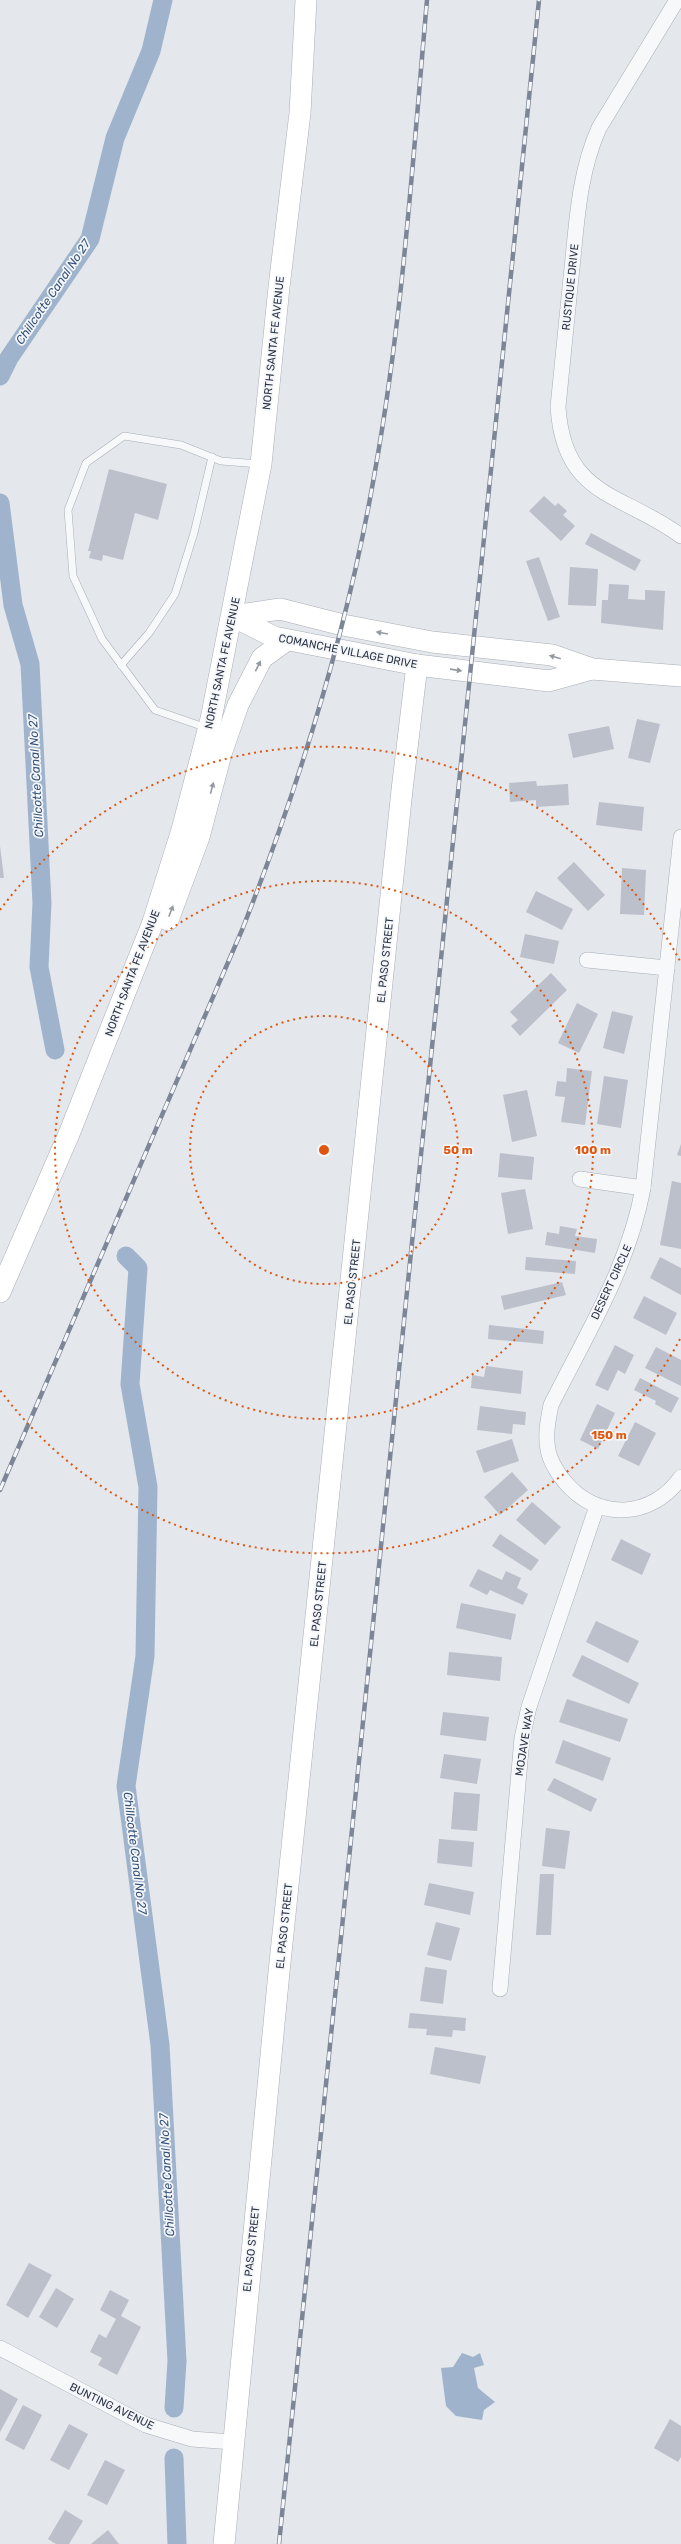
<svg xmlns="http://www.w3.org/2000/svg" width="681" height="2544" font-family="Rubik,sans-serif">
<rect width="100%" height="100%" fill="#e4e7ec"/>
<polygon fill="#9fb4cc" points="462,2353 473,2357 480,2353 484,2365 474,2368 478,2388 495,2402 484,2410 482,2420 456,2416 446,2406 441,2368 453,2367"/>
<g fill="none" stroke-linecap="round" stroke-linejoin="round">
<g stroke="#9fb4cc" stroke-width="19">
<polyline points="0,376 9,358 90,239 115,138 151,51 163,0"/>
<polyline points="0,503 13,605 30,664 42,903 39,967 55,1050"/>
<polyline points="126,1256 138,1268 130,1384 148,1487 145,1656 126,1786 160,2045 177,2361 174,2408"/>
<polyline points="174,2458 177,2544"/>
</g>
</g>
<g fill="#bbc0ca">
<polygon points="109,469 167,484 158,520 135,513 123,560 103,555 102,561 89,558 91,551 88,551"/>
<polygon points="544,496 555,506 558,503 567,511 563,515 575,526 561,541 529,511"/>
<polygon points="591,533 641,560 635,571 585,544"/>
<polygon points="539,557 560,617 548,621 526,561"/>
<polygon points="570,567 598,569 596,606 568,605"/>
<polygon points="609,584 629,585 628,599 645,600 645,590 665,591 663,630 601,623 602,600 608,600"/>
<polygon points="637,719 660,724 650,763 628,758"/>
<polygon points="609,726 614,749 573,758 568,734"/>
<polygon points="536,781 537,786 568,784 569,805 536,807 536,800 510,802 509,783"/>
<polygon points="599,802 644,807 642,831 596,825"/>
<polygon points="0,846 4,878 0,878"/>
<polygon points="574,862 605,895 588,911 557,878"/>
<polygon points="622,868 646,870 644,915 620,914"/>
<polygon points="536,891 573,909 562,930 526,912"/>
<polygon points="525,934 559,941 554,964 520,957"/>
<polygon points="551,973 567,990 520,1036 511,1026 518,1020 510,1012"/>
<polygon points="577,1003 598,1014 579,1053 558,1043"/>
<polygon points="612,1011 633,1016 624,1054 603,1048"/>
<polygon points="567,1068 592,1071 585,1125 561,1122 565,1097 555,1096 557,1081 566,1082"/>
<polygon points="604,1076 628,1080 621,1128 597,1124"/>
<polygon points="527,1090 537,1136 512,1142 503,1095"/>
<polygon points="681,1144 681,1156 677,1155"/>
<polygon points="500,1153 534,1157 532,1180 498,1177"/>
<polygon points="672,1181 681,1183 681,1249 660,1245"/>
<polygon points="525,1189 533,1229 508,1234 501,1193"/>
<polygon points="560,1226 577,1229 575,1236 597,1239 595,1253 545,1245 547,1232 559,1234"/>
<polygon points="526,1257 576,1261 575,1274 525,1270"/>
<polygon points="660,1257 681,1268 681,1295 650,1278"/>
<polygon points="562,1282 566,1295 504,1310 501,1296"/>
<polygon points="644,1296 677,1313 666,1335 633,1318"/>
<polygon points="489,1325 544,1331 543,1344 488,1339"/>
<polygon points="615,1345 634,1355 625,1374 618,1370 608,1391 595,1385"/>
<polygon points="656,1347 681,1360 681,1386 645,1368"/>
<polygon points="486,1366 523,1371 521,1394 471,1388 472,1375 484,1377"/>
<polygon points="640,1378 679,1398 671,1413 655,1404 656,1401 634,1390"/>
<polygon points="597,1404 615,1413 598,1449 580,1440"/>
<polygon points="480,1406 526,1412 525,1425 513,1424 512,1434 477,1430"/>
<polygon points="635,1422 656,1433 639,1466 618,1456"/>
<polygon points="512,1439 519,1461 484,1473 476,1451"/>
<polygon points="512,1472 528,1490 500,1515 484,1497"/>
<polygon points="532,1502 561,1527 545,1545 516,1520"/>
<polygon points="500,1534 539,1560 531,1571 492,1546"/>
<polygon points="621,1539 651,1554 642,1575 611,1560"/>
<polygon points="478,1569 502,1580 506,1571 521,1578 517,1588 528,1594 523,1605 490,1590 487,1595 469,1586"/>
<polygon points="461,1603 516,1614 511,1640 456,1628"/>
<polygon points="596,1621 639,1641 628,1663 586,1642"/>
<polygon points="449,1652 502,1657 500,1681 447,1675"/>
<polygon points="582,1655 639,1683 629,1704 572,1676"/>
<polygon points="567,1699 628,1719 620,1742 559,1722"/>
<polygon points="443,1712 489,1717 486,1741 440,1735"/>
<polygon points="563,1740 611,1758 603,1781 555,1763"/>
<polygon points="444,1754 481,1759 477,1784 440,1778"/>
<polygon points="554,1778 597,1799 591,1812 547,1790"/>
<polygon points="454,1792 480,1794 477,1831 451,1829"/>
<polygon points="546,1828 570,1831 565,1869 542,1866"/>
<polygon points="439,1839 474,1842 472,1867 437,1863"/>
<polygon points="540,1874 554,1874 551,1935 536,1935"/>
<polygon points="429,1883 474,1892 470,1915 424,1905"/>
<polygon points="436,1922 460,1928 451,1961 427,1955"/>
<polygon points="425,1967 447,1970 443,2004 420,2001"/>
<polygon points="410,2013 466,2018 465,2031 453,2030 452,2037 426,2035 427,2029 408,2028"/>
<polygon points="435,2047 486,2056 480,2084 430,2074"/>
<polygon points="29,2263 52,2275 28,2318 6,2305"/>
<polygon points="56,2288 74,2299 57,2328 39,2317"/>
<polygon points="110,2290 129,2300 121,2316 141,2327 117,2375 98,2365 102,2358 90,2352 99,2334 106,2338 116,2319 100,2310"/>
<polygon points="0,2389 18,2399 0,2432"/>
<polygon points="23,2405 42,2415 24,2450 5,2440"/>
<polygon points="670,2419 681,2426 681,2457 678,2462 654,2448"/>
<polygon points="69,2424 88,2434 69,2470 50,2460"/>
<polygon points="105,2460 125,2470 107,2505 87,2495"/>
<polygon points="65,2510 83,2521 69,2544 56,2544 48,2539"/>
<polygon points="108,2530 119,2544 91,2544"/>
</g>
<g fill="none" stroke-linecap="round" stroke-linejoin="round">
<g stroke="#a9aeb7" stroke-width="8">
<g id="lane">
<polyline points="121,665 149,633 175,594 194,533 212,457"/>
<polyline points="207,728 155,710 102,639 73,576 68,510 86,463 124,436 181,445 221,461 259,464"/>
</g>
</g>
<g stroke="#a9aeb7" stroke-width="16">
<g id="street">
<path d="M677 0 599 128C579 173 577 220 572 268 567 314 563 360 558 407 564 498 621 492 681 536"/>
<path d="M681 837 643 1188C629 1266 586 1335 551 1405 548 1420 545 1435 548 1450 550 1461 558 1474 565 1482 597 1521 652 1519 681 1477"/>
<polyline points="587,960 667,968"/>
<polyline points="580,1179 643,1188"/>
<polyline points="500,1989 522,1738 529,1707 597,1506"/>
<polyline points="0,2348 146,2425 192,2439 232,2442"/>
</g>
</g>
<g stroke="#a9aeb7" stroke-width="22">
<g id="secondary">
<polyline points="232,616 280,609 343,625 432,642 552,655 592,669 681,676"/>
<polyline points="232,616 274,637 417,665 549,681 592,669"/>
<polyline points="168,920 199,837 221,754 238,705 262,658 287,640"/>
<polyline points="0,1292 69,1134 153,922 182,830 211,719 261,464 279,287 300,113 306,0"/>
<polyline points="224,2544 279,1972 402,790 417,665"/>
</g>
</g>
<use href="#lane" stroke="#f7f8fa" stroke-width="7"/>
<use href="#street" stroke="#f7f8fa" stroke-width="15"/>
<use href="#secondary" stroke="#fff" stroke-width="21"/>
<g stroke="#7d8696" stroke-width="4.5">
<g id="rail">
<path d="M0 1490 242 930C301 781 348 628 375 471 403 315 413 157 427 0"/>
<polyline points="279,2544 539,0"/>
</g>
</g>
<use href="#rail" stroke="#f4f6f9" stroke-width="3" stroke-dasharray="9" stroke-linecap="butt"/>
</g>
<defs><path id="oneway-solid" d="M-6-.8H1V-3.2L6.5 0L1 3.2V.8H-6Z"/></defs>
<g fill="#959aa2">
<use href="#oneway-solid" transform="translate(382 633) rotate(-170)"/>
<use href="#oneway-solid" transform="translate(555 657) rotate(-164)"/>
<use href="#oneway-solid" transform="translate(258 666) rotate(-64)"/>
<use href="#oneway-solid" transform="translate(456 670) rotate(8)"/>
<use href="#oneway-solid" transform="translate(212 788) rotate(-75)"/>
<use href="#oneway-solid" transform="translate(171 911) rotate(-69)"/>
</g>
<g fill="none" stroke="#df570f" stroke-width="2" stroke-dasharray="2 4">
<circle cx="324" cy="1150" r="134"/>
<circle cx="324" cy="1150" r="269"/>
<path d="M680 1339A403 403 0 0 1 0 1390M0 910A403 403 0 0 1 680 961"/>
</g>
<g text-anchor="middle" stroke-width="3.5" stroke-linejoin="round" paint-order="stroke">
<g font-size="11" fill="#2b3445" stroke="#f4f6f9">
<text transform="translate(570 287) rotate(-84)" y="4">RUSTIQUE DRIVE</text>
<text transform="translate(273 343) rotate(-84)" y="4">NORTH SANTA FE AVENUE</text>
<text transform="translate(348 651) rotate(11)" y="4">COMANCHE VILLAGE DRIVE</text>
<text transform="translate(222 663) rotate(-78)" y="4">NORTH SANTA FE AVENUE</text>
<text transform="translate(385 960) rotate(-84)" y="4">EL PASO STREET</text>
<text transform="translate(132 973) rotate(-69)" y="4">NORTH SANTA FE AVENUE</text>
<text transform="translate(352 1282) rotate(-84)" y="4">EL PASO STREET</text>
<text transform="translate(611 1282) rotate(-65)" y="4">DESERT CIRCLE</text>
<text transform="translate(318 1604) rotate(-84)" y="4">EL PASO STREET</text>
<text transform="translate(524 1742) rotate(-81)" y="4">MOJAVE WAY</text>
<text transform="translate(284 1926) rotate(-84)" y="4">EL PASO STREET</text>
<text transform="translate(251 2249) rotate(-84)" y="4">EL PASO STREET</text>
<text transform="translate(112 2406) rotate(26)" y="4">BUNTING AVENUE</text>
</g>
<g font-size="12" font-style="italic" fill="#34527a" stroke="#f4f6f9">
<text transform="translate(53 292) rotate(-56)" y="4">Chillcotte Canal No 27</text>
<text transform="translate(36 776) rotate(-93)" y="4">Chillcotte Canal No 27</text>
<text transform="translate(135 1853) rotate(83)" y="4">Chillcotte Canal No 27</text>
<text transform="translate(167 2175) rotate(-93)" y="4">Chillcotte Canal No 27</text>
</g>
</g>
<circle cx="324" cy="1150" r="6" fill="#df570f" stroke="#f4f6f9" stroke-width="2"/>
<g font-size="12" text-anchor="middle" font-weight="bold" fill="#df570f" stroke="#f4f6f9" stroke-width="3.5" stroke-linejoin="round" paint-order="stroke">
<text x="458" y="1154">50 m</text>
<text x="593" y="1154">100 m</text>
<text x="609" y="1439">150 m</text>
</g>
</svg>
